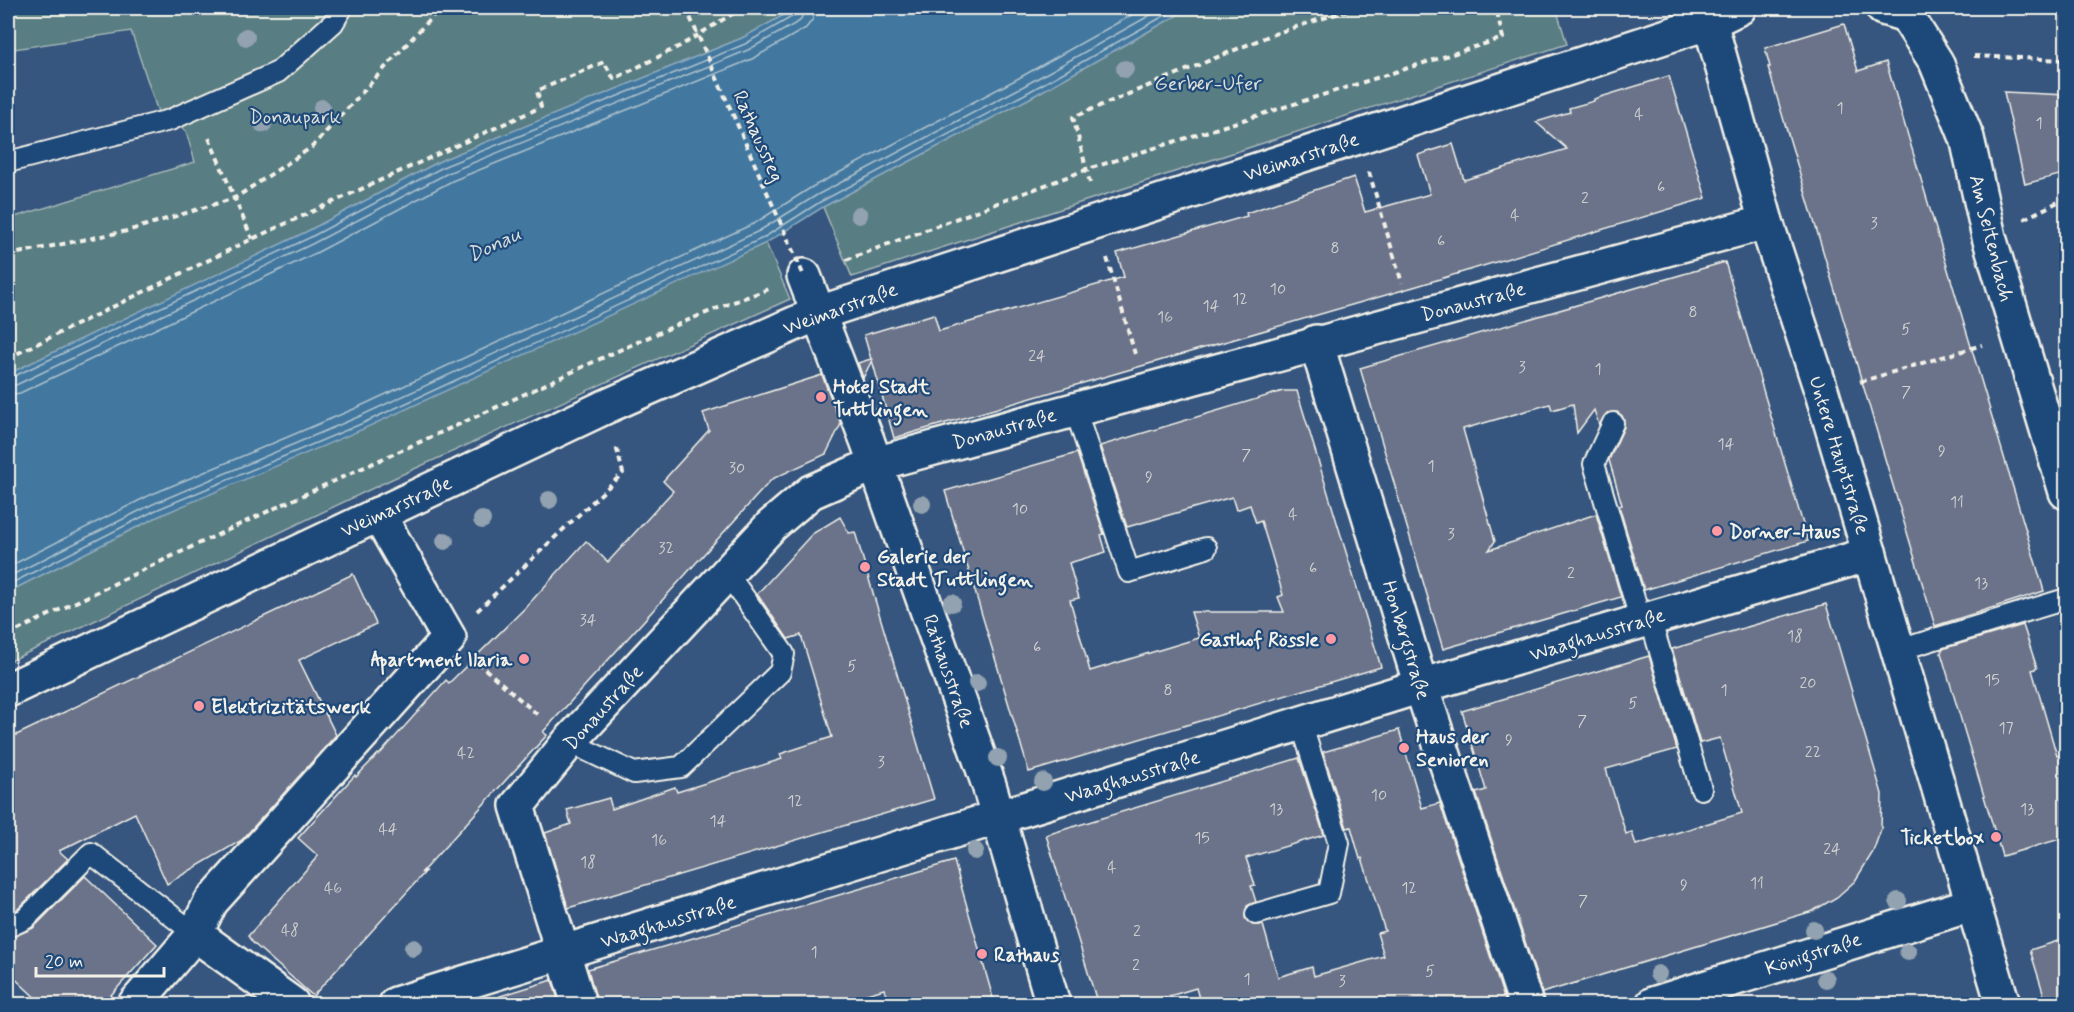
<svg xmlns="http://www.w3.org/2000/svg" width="2074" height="1012" font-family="Mynerve,sans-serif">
<rect width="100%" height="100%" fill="#36567f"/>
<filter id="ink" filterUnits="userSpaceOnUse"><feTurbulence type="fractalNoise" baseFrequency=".0167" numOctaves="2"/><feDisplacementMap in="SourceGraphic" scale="12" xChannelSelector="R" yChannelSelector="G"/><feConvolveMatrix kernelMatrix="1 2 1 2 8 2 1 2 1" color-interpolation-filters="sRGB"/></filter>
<g filter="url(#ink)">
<g fill="#597d83" stroke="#a6b7b6" stroke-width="1.5">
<polygon points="8,8 797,8 742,38 442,160 306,232 8,374 8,219 195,162 186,131 158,112 131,31 8,50"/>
<polygon points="1190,8 1556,8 1567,44 852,277 823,207 1028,99"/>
<polygon points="766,243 790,299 392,479 8,662 8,592 159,516"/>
</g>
<polygon fill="#4378a0" stroke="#8aa8bd" stroke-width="1.5" points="797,8 1190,8 1028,99 823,207 766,243 363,429 159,516 8,592 8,374 306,232 442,160 742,38"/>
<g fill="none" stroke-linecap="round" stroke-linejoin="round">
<g stroke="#adc1cb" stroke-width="1.5">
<polyline points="8,379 309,238 445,166 692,66 745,44 795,15 799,8"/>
<polyline points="8,386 16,385 312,244 448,173 748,50 800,21 806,8"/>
<polyline points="8,395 20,393 316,253 452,181 752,59 806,28 813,19 815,8"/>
<polyline points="8,567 150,495 354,409 755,223 812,187 1017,79 1144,8"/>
<polyline points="8,577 153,504 358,417 759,231 817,195 1022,87 1163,8"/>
<polyline points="8,585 156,510 361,424 763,238 820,202 1025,94 1178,8"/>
</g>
</g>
<g fill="#6a738a" stroke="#f4f1e8" stroke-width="1.5">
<polygon points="1844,24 1858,71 1886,62 2044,591 1935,626 1768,67 1770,67 1765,48"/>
<polygon points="1669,76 1706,198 1417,286 894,438 872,360 863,378 858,363 871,359 864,335 934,314 939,331 1124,277 1117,253 1247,216 1246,213 1354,177 1365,212 1430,194 1418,155 1453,144 1464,180 1567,149 1536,122 1570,112 1569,108 1594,101 1594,99"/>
<polygon points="2004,92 2067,95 2067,173 2025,184"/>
<polygon points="1725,262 1808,541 1644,590 1619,506 1622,505 1609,460 1624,427 1622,416 1617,412 1607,413 1599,425 1594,410 1577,433 1573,404 1552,410 1550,404 1463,429 1495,541 1489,550 1596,514 1621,597 1443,649 1360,368"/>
<polygon points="822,375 841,424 826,454 772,479 543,732 547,735 421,873 426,871 313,996 253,943 248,936 318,856 298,838 355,775 356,777 378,754 379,755 446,680 449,683 525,608 586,541 608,562 673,491 663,481 709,430 703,413"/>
<polygon points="1283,391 1297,391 1381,667 1029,772 945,491 1077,453 1104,534 1101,535 1106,552 1069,563 1079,598 1070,600 1090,671 1199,638 1191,612 1284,612 1278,597 1283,595 1271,553 1261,521 1256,523 1250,505 1236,510 1232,497 1127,527 1100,446"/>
<polygon points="840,517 849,533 855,532 934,799 568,908 545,833 571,824 567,810 609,798 612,809 675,787 677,792 782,759 780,754 832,737 801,635 788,639 757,594 812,534"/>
<polygon points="353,574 376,624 299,660 336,735 242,840 167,884 135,813 59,851 68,859 18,909 8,914 8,739"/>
<polygon points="1826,604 1882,794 1881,829 1873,852 1855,881 1837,897 1813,911 1542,993 1476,793 1486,790 1462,711 1649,656 1677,749 1606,769 1626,834 1632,832 1636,845 1742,813 1720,738 1700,743 1672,649"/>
<polygon points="2023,625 2037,668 2032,670 2057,756 2067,753 2067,837 2002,856 1941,653 1942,649"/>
<polygon points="1399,730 1422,808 1440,803 1506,1004 1201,1005 1196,988 1140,1005 1098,1005 1046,835 1299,758 1324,835 1246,858 1255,885 1251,886 1256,902 1247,906 1245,918 1253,925 1263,925 1278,977 1312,967 1314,976 1384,956 1377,933 1385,931 1362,858 1360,859 1351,827 1347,828 1323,752"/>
<polygon points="954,861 995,1005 889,1005 884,989 830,1005 597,1005 588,969"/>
<polygon points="85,876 157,944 102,1005 43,1005 8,972 8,939 33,928"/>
<polygon points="2067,938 2067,1005 2047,1005 2030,950"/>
<polygon points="552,980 560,1005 501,1005 500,996"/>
</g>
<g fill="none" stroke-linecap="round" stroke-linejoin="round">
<g stroke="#f4f1e8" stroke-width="24">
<g id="lane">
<polyline points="8,162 170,120 278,72 333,23 342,8"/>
<polyline points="1075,409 1129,572 1206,548"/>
<polyline points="1613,423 1594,464 1641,622"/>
<polyline points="1650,618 1701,789"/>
<polyline points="1899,650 2066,599"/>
<polyline points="569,742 634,773 681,767 780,672 784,654 727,573"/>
<polyline points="1256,914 1329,893 1339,843 1301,723"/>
<polyline points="8,927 25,919 91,853 195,934"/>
</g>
</g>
<g stroke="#f4f1e8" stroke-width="38">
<g id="street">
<polyline points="804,276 867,440 989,785 1053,1004"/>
<polyline points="1316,342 1421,686 1526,1004"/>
<polyline points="8,690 605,407 819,313 1710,22"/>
<polyline points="195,934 292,1004"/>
<polyline points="135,1004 195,934 211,902 449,638 378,514"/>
<polyline points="396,1004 1421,686 1870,554"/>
<polyline points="579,1004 517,806 569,742 772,525 811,492 875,464 1766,222"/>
<polyline points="1653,1004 1973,904 2003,1004"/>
</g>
</g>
<g stroke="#f4f1e8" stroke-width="38">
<g id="secondary">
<polyline points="1706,8 1766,222 1822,393 1973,904"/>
<polyline points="1883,8 1906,15 1936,62 1967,138 1989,237 2066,492"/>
<polyline points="1710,22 1739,8"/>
</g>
</g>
<g stroke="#f4f1e8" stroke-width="4" stroke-dasharray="6 4.5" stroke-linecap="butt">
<polyline points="1974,56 2066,60"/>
<polyline points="209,138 252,239"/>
<polyline points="1369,172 1402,283"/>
<polyline points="1090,183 1073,117 1271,35 1355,8"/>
<polyline points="2024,219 2066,198"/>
<polyline points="8,255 127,231 235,198 312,147 440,8"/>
<polyline points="1107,258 1135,354"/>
<polyline points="846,260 1088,169 1503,38 1496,8"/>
<polyline points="8,358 252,239 541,107 537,91 604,62 614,79 680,46 742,8"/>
<polyline points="1860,382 1982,345"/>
<polyline points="477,611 623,473 616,446"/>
<path d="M8 635C161 560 317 488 473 418 571 373 667 325 769 289"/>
<polyline points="477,662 539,716"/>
</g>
<use href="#lane" stroke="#1f4a7a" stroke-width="20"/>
<use href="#street" stroke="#1f4a7a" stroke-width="33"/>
<use href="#secondary" stroke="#1f4a7a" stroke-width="33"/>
<polyline stroke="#f4f1e8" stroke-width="4" stroke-dasharray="6 4.5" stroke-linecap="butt" points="686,8 804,276"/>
</g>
<g fill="#92a2b0">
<circle cx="246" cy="37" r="9"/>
<circle cx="1125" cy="69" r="9"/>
<circle cx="322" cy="108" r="9"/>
<circle cx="263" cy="124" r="9"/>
<circle cx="859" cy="215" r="9"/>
<circle cx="549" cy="500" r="9"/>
<circle cx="922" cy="504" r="9"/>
<circle cx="482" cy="520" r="9"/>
<circle cx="445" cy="541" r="9"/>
<circle cx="952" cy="603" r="9"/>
<circle cx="977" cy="683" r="9"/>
<circle cx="998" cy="758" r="9"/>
<circle cx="1043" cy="782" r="9"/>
<circle cx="975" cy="851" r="9"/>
<circle cx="1898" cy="901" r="9"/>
<circle cx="1814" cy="930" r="9"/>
<circle cx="413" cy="948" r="9"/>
<circle cx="1908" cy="952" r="9"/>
<circle cx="1658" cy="974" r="9"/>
<circle cx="1826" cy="979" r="9"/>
</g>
</g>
<g fill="#ff9aa2" stroke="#1f4a7a" stroke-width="2">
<circle cx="821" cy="397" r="6"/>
<circle cx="1717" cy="531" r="6"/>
<circle cx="865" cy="567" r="6"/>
<circle cx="1331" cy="639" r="6"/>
<circle cx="524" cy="659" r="6"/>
<circle cx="199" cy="706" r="6"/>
<circle cx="1404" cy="748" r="6"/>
<circle cx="1996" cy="837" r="6"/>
<circle cx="982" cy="954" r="6"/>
</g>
<g text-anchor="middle" stroke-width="4.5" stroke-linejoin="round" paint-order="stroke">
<g font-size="16" fill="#d2d2d0">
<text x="1840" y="113">1</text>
<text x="1639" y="119">4</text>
<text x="2039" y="128">1</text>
<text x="1661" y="192">6</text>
<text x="1585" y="203">2</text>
<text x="1515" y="220">4</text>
<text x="1874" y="228">3</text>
<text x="1441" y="246">6</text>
<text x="1335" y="253">8</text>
<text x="1278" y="294">10</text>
<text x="1240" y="304">12</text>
<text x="1211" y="311">14</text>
<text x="1693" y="317">8</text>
<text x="1165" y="322">16</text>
<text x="1906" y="334">5</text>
<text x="1037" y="361">24</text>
<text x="1522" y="372">3</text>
<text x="1598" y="374">1</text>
<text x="1906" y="397">7</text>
<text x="1726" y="449">14</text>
<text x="1942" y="456">9</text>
<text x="1246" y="460">7</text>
<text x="1431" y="471">1</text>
<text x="737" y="473">30</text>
<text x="1149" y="482">9</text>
<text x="1957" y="507">11</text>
<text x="1020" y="514">10</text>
<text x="1293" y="519">4</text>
<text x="1451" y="539">3</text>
<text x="666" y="553">32</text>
<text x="1313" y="573">6</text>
<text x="1571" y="578">2</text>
<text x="1981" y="588">13</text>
<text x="588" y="625">34</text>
<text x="1795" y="641">18</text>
<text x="1037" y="652">6</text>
<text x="852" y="671">5</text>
<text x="1992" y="685">15</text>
<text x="1808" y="688">20</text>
<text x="1168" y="695">8</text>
<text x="1724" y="695">1</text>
<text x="1633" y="708">5</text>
<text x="1582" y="726">7</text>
<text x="2006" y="733">17</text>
<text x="1509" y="745">9</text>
<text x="1813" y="757">22</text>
<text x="466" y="758">42</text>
<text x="881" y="767">3</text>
<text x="1379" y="800">10</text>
<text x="795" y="806">12</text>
<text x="1276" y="814">13</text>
<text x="2027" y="814">13</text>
<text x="718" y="826">14</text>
<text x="388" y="834">44</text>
<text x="1202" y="843">15</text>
<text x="659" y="845">16</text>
<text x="1832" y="854">24</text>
<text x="588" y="867">18</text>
<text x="1112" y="872">4</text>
<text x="1757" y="888">11</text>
<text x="1684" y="890">9</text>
<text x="333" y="893">46</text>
<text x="1409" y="893">12</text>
<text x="1583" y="906">7</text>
<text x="290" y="935">48</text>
<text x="1137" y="936">2</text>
<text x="814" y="957">1</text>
<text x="1136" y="970">2</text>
<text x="1430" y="976">5</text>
<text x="1247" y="984">1</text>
<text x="1342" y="986">3</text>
</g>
<g font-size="20" fill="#dde0d9" stroke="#1f4a7a">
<text x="1208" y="90">Gerber-Ufer</text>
<text x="295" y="123">Donaupark</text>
</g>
<g font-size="20" fill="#f4f1e8" stroke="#1f4a7a">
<text transform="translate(759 136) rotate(66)" y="7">Rathaussteg</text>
<text transform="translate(1301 156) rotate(-18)" y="7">Weimarstraße</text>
<text transform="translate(1992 238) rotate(76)" y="7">Am Seltenbach</text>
<text transform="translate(1473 301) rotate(-15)" y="7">Donaustraße</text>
<text transform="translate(840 308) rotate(-20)" y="7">Weimarstraße</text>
<text transform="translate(1004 428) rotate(-16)" y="7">Donaustraße</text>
<text transform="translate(1840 455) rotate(73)" y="7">Untere Hauptstraße</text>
<text transform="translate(396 506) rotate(-25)" y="7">Weimarstraße</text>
<text transform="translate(1597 634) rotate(-17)" y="7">Waaghausstraße</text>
<text transform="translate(1407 640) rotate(73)" y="7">Honbergstraße</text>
<text transform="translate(949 671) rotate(71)" y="7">Rathausstraße</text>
<text transform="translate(603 707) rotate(-48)" y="7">Donaustraße</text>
<text transform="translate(1132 776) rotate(-17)" y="7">Waaghausstraße</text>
<text transform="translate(668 921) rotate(-17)" y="7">Waaghausstraße</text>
<text transform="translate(1813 953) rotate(-18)" y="7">Königstraße</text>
</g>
<g font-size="20" font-weight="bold" fill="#f4f1e8" stroke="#1f4a7a" text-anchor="start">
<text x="833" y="393">Hotel Stadt<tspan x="833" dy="23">Tuttlingen</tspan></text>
<text x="1729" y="538">Dorner-Haus</text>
<text x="877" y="563">Galerie der<tspan x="877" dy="23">Stadt Tuttlingen</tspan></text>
<text x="1319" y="646" text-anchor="end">Gasthof Rössle</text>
<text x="512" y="666" text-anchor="end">Apartment Ilaria</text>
<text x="211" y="713">Elektrizitätswerk</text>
<text x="1416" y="743">Haus der<tspan x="1416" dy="23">Senioren</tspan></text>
<text x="1984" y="844" text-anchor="end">Ticketbox</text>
<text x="994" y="961">Rathaus</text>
</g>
<g font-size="21" font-style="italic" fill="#d9dfdd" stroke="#1f4a7a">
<text transform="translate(494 244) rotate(-25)" y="7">Donau</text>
</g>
</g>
<rect width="2074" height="1012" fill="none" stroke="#1f4a7a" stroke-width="30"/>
<rect x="15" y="15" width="2044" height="982" fill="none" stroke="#f4f1e8" stroke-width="2" filter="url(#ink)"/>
<path d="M36 967v9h128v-9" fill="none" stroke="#f4f1e8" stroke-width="3"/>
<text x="45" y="967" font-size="18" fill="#f4f1e8" stroke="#1f4a7a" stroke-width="4.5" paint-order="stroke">20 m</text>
</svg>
